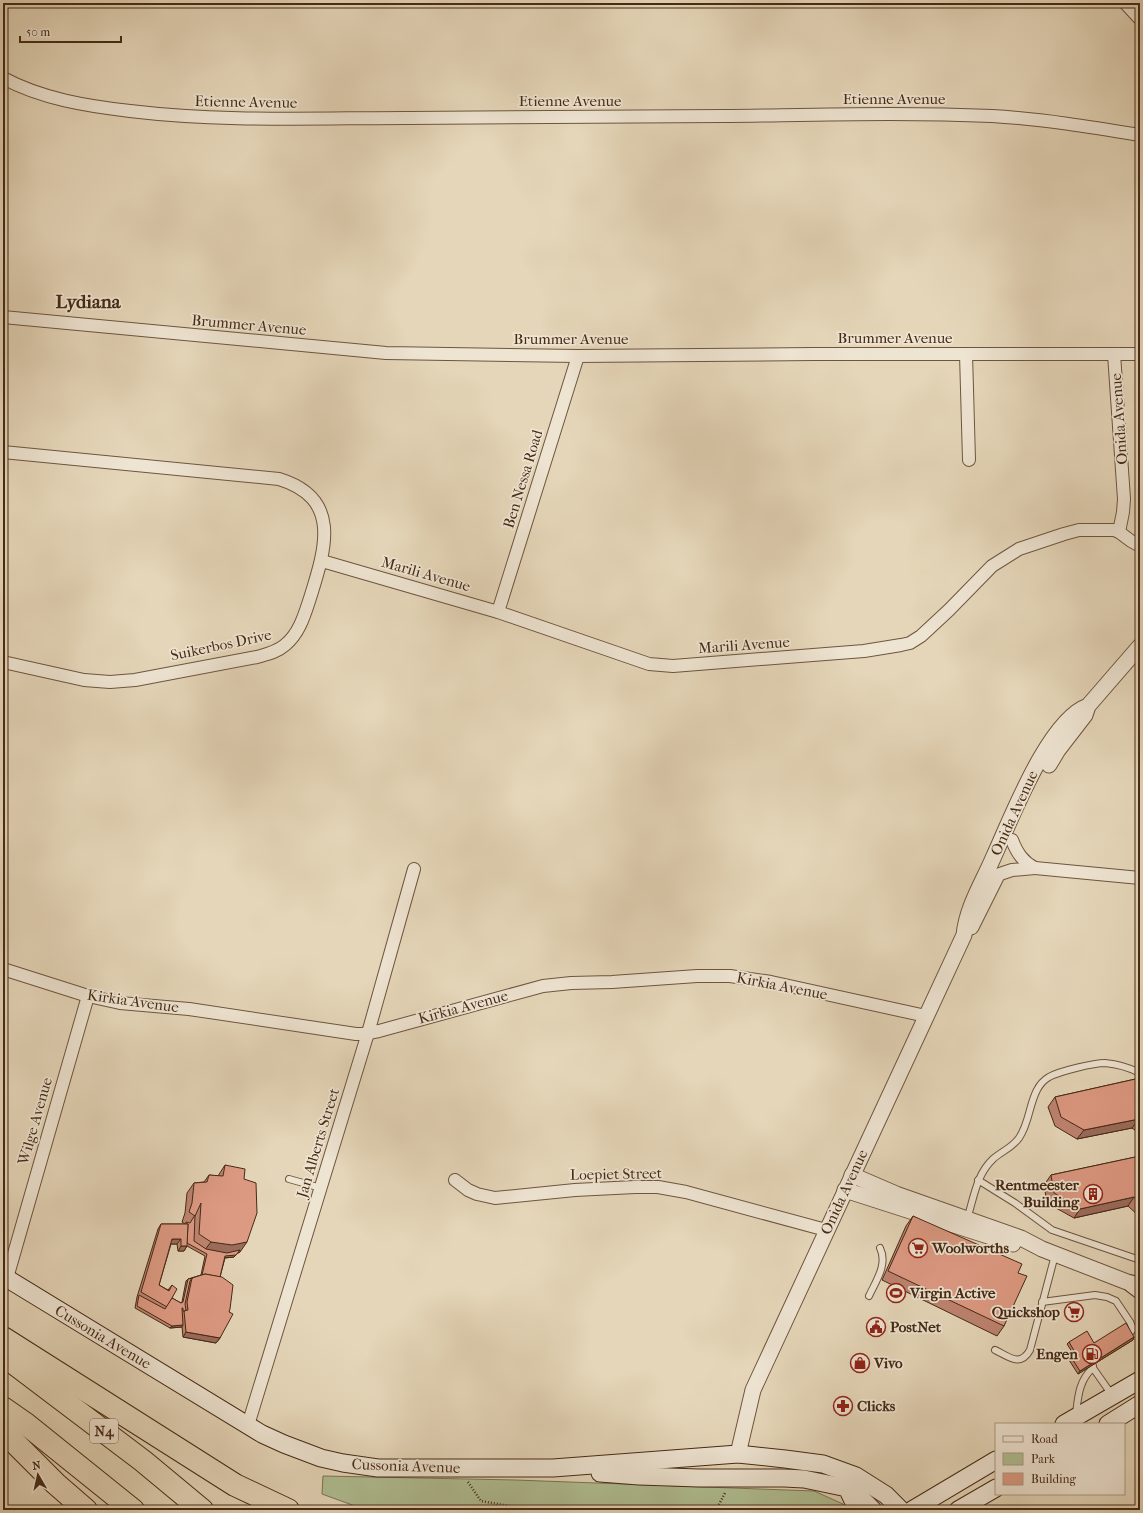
<svg xmlns="http://www.w3.org/2000/svg" width="1143" height="1513" font-family="'IM FELL French Canon',serif">
<rect width="100%" height="100%" fill="#e5d6b9"/>
<filter id="stains"><feTurbulence type="fractalNoise" baseFrequency=".005" numOctaves="4"/><feColorMatrix values="0 0 0 0 .2 0 0 0 0 .09 0 0 0 0 .02 0 0 0 .5 -.17"/></filter>
<radialGradient id="worn" r=".72"><stop offset=".6" stop-color="#630" stop-opacity="0"/><stop offset="1" stop-color="#630" stop-opacity=".3"/></radialGradient>
<polygon fill="#b0bf93" stroke="#7b7454" points="323,1476 515,1480 814,1491 843,1504 844,1510 366,1510 322,1494"/>
<g fill="none" stroke-linecap="round" stroke-linejoin="round">
<g stroke="#6e553e" stroke-width="8">
<g id="service">
<polyline points="289,1179 321,1188"/>
<polyline points="978,1180 1015,1203 1052,1230 1140,1260"/>
<path d="M967 1219C974 1198 976 1175 993 1159 1002 1151 1012 1148 1019 1138 1029 1124 1029 1105 1037 1090 1040 1084 1044 1080 1049 1077 1060 1071 1094 1063 1105 1063 1117 1064 1130 1068 1140 1073"/>
<path d="M869 1296C876 1281 888 1264 880 1248"/>
<polyline points="1042,1302 1095,1295 1107,1297 1116,1301 1130,1322 1133,1329 1129,1334"/>
<path d="M995 1350C1008 1356 1020 1368 1030 1350L1055 1255"/>
<polyline points="1093,1366 1093,1368 1112,1395"/>
<path d="M1076 1414C1078 1397 1079 1380 1093 1368"/>
</g>
</g>
<g stroke="#6e553e" stroke-width="14">
<g id="minor">
<polyline points="3,3 4,3"/>
<path d="M3 78C42 99 87 106 130 111 221 122 314 118 406 118 511 117 616 117 722 116 812 115 902 112 992 116 1042 119 1091 127 1140 135"/>
<polyline points="3,317 386,353 578,356 814,354 1140,354"/>
<polyline points="966,354 969,460"/>
<polyline points="1114,354 1124,499 1123,512 1119,532"/>
<path d="M3 452 279 479C341 498 326 547 311 595 305 613 300 633 285 645 277 652 267 654 257 657L135 680 110 682 84 680 3 662"/>
<polyline points="322,561 498,612 649,664 673,666 864,651 901,645 910,643 921,636 949,610 992,566 1019,549 1064,534 1079,530 1114,530 1119,532 1131,541 1140,546"/>
<polyline points="498,612 578,356"/>
<path d="M1012 840C1017 853 1023 862 1035 868L1140 878"/>
<polyline points="997,875 1012,870 1035,868"/>
<polyline points="3,969 88,996 120,1003 189,1009 356,1034 363,1034 379,1031 543,986 571,983 612,982 697,976 730,976 771,982 926,1016"/>
<polyline points="455,1180 468,1190 477,1194 495,1198 575,1190 635,1187 658,1187 686,1192 826,1230"/>
<polyline points="7,1278 88,996"/>
<polyline points="248,1425 368,1033 414,869"/>
</g>
</g>
<g stroke="#6e553e" stroke-width="17">
<g id="tertiary">
<polyline points="1127,3 1140,17"/>
<polyline points="1049,765 1058,750 1085,715 1088,706 1140,646"/>
<polyline points="971,927 996,877"/>
<polyline points="852,1175 896,1194 1021,1238 1042,1249 1140,1287"/>
<polyline points="845,1190 1013,1244"/>
<path d="M738 1454 753 1390 759 1377 964 935C967 906 983 882 994 856 1011 819 1049 719 1088 706"/>
</g>
</g>
<g stroke="#462a15" stroke-width="19">
<g id="secondary">
<polyline points="3,1276 262,1434 284,1444 321,1458 343,1463 378,1468 553,1468 738,1454 785,1459 823,1464 856,1476 886,1495 901,1510"/>
<polyline points="1132,1284 1140,1290"/>
<polyline points="1064,1424 1140,1380"/>
<polyline points="1108,1424 1140,1404"/>
<polyline points="600,1473 639,1476 699,1478 784,1478 804,1479 847,1488 855,1505 855,1510"/>
<polyline points="848,1489 859,1496 873,1510"/>
<polyline points="912,1510 996,1460"/>
<polyline points="958,1510 996,1488"/>
</g>
</g>
<g stroke="#462a15" stroke-width="24">
<g id="motorway">
<polyline points="3,1338 235,1485 288,1510"/>
<polyline points="3,1355 143,1461 202,1510"/>
<polyline points="3,1408 26,1424 133,1510"/>
<polyline points="3,1431 56,1484 86,1510"/>
</g>
</g>
<g stroke="#462a15" stroke-width="2.5" stroke-dasharray="1 2" stroke-linecap="butt">
<polyline points="468,1482 481,1501 509,1506 513,1510"/>
<polyline points="716,1510 725,1493"/>
</g>
<use href="#service" stroke="#eee4d2" stroke-width="6"/>
<use href="#minor" stroke="#eee4d2" stroke-width="12"/>
<use href="#tertiary" stroke="#eee4d2" stroke-width="15"/>
<use href="#secondary" stroke="#eee4d2" stroke-width="17"/>
<use href="#motorway" stroke="#e5d6b9" stroke-width="22"/>
</g>
<g fill="#be8471" stroke="#462a15" fill-rule="evenodd">
<polygon points="1140,1078 1140,1134 1132,1128 1077,1139 1055,1126 1048,1107 1055,1097"/>
<polygon points="1140,1156 1140,1217 1128,1206 1074,1218 1047,1203 1044,1185 1051,1175"/>
<path d="M225 1165 244 1179 240 1252 238 1253 234 1257 225 1258 220 1277 229 1312 220 1338 216 1343 183 1337 182 1327 170 1328 135 1308 137 1297 158 1229 161 1224H185L182 1222 185 1213 187 1193 194 1183 204 1182 209 1175 218 1176ZM171 1244H177L178 1251H184L187 1246 205 1256 201 1275 188 1279 186 1281 182 1302 181 1303 172 1298V1285L168 1290 159 1285Z"/>
<polygon points="913,1216 1018,1273 1004,1326 997,1336 882,1280 906,1226"/>
<polygon points="1134,1337 1133,1340 1078,1374 1069,1360 1071,1357 1074,1355 1067,1344 1069,1342 1094,1343"/>
</g>
<g fill="#9b6c5c" stroke="#462a15">
<polygon points="1139,1119 1132,1128 1077,1139 1084,1130"/>
<polygon points="1134,1197 1128,1206 1074,1218 1080,1209"/>
<polygon points="172,1239 181,1239 177,1244 169,1244"/>
<polygon points="211,1242 247,1242 240,1252 238,1253 234,1257 223,1258 225,1255 204,1251"/>
<polygon points="181,1246 187,1246 184,1251 178,1251"/>
<polygon points="183,1325 182,1327 170,1328 172,1326"/>
<polygon points="186,1332 220,1338 216,1343 183,1337"/>
<polygon points="1134,1337 1133,1340 1078,1374 1080,1371"/>
</g>
<g fill="#dd9a83" stroke="#462a15">
<polygon points="1140,1078 1140,1120 1139,1119 1084,1130 1061,1117 1055,1097"/>
<polygon points="1140,1156 1140,1201 1134,1197 1080,1209 1054,1193 1051,1175"/>
<polygon points="225,1165 245,1169 244,1179 256,1183 257,1213 247,1242 232,1245 211,1242 199,1234 201,1203 195,1216 189,1212 192,1203 194,1183 207,1182 209,1175 223,1176"/>
<polygon points="195,1215 194,1241 206,1249 227,1253 240,1250 236,1255 225,1256 220,1277 205,1274 202,1275 207,1254 187,1243 188,1224 186,1224 186,1222 190,1223"/>
<polygon points="913,1216 1022,1264 1018,1273 1027,1276 1004,1326 888,1271"/>
<polygon points="161,1224 188,1224 187,1246 181,1246 181,1239 172,1239 159,1285 169,1291 172,1285 177,1289 167,1307 141,1292"/>
<polygon points="205,1274 222,1277 233,1285 230,1309 229,1312 233,1314 220,1338 186,1332 184,1311 188,1310 187,1302 192,1278"/>
<polygon points="192,1278 190,1281 185,1304 186,1310 184,1311 183,1311 183,1308 182,1308 183,1325 172,1326 137,1306 139,1295 165,1309 172,1298 181,1303 183,1302 188,1279 193,1278"/>
<polygon points="1126,1323 1134,1337 1080,1371 1071,1357 1076,1354 1069,1342 1087,1331 1094,1343"/>
</g>
<defs>
<g id="building-ring" transform="scale(1)"><circle r="9.5" fill="#eee4d2" stroke="#8f2418" stroke-width="1.5"/><path d="M-4-6H4V6H1V3H-1V6H-4ZM-2.5-4.3h1.7v1.8h-1.7ZM.8-4.3h1.7v1.8H.8ZM-2.5-1h1.7V.8h-1.7ZM.8-1h1.7V.8H.8Z" fill="#8f2418"/></g>
<g id="supermarket-ring" transform="scale(1)"><circle r="9.5" fill="#eee4d2" stroke="#8f2418" stroke-width="1.5"/><path d="M-6-5.5h2.5l.6 2H6L4.5 2H-2.5L-4.4-4H-6ZM-1.5 3.2a1.3 1.3 0 1 0 .1 0ZM3 3.2a1.3 1.3 0 1 0 .1 0Z" fill="#8f2418"/></g>
<g id="stadium-ring" transform="scale(1)"><circle r="9.5" fill="#eee4d2" stroke="#8f2418" stroke-width="1.5"/><path d="M0-5a6.5 5 0 1 0 0 10a6.5 5 0 1 0 0-10ZM-3.5-1.8h7v3.6h-7Z" fill="#8f2418"/></g>
<g id="civic-ring" transform="scale(1)"><circle r="9.5" fill="#eee4d2" stroke="#8f2418" stroke-width="1.5"/><path d="M-.6-6.5H3V-4.5H.6V-3L4-1V1h2V6H-6V1h2V-1L-.6-3ZM-1.2 2.5V6h2.4V2.5Z" fill="#8f2418"/></g>
<g id="fuel-ring" transform="scale(1)"><circle r="9.5" fill="#eee4d2" stroke="#8f2418" stroke-width="1.5"/><path d="M-5.5-6h7V0h2V4h1.3V-2.5L3-4.5l.8-.8L6-3V5H2.5V1h-1V6h-7ZM-4.2-4.7v3.2H.2V-4.7Z" fill="#8f2418"/></g>
<g id="shop-ring" transform="scale(1)"><circle r="9.5" fill="#eee4d2" stroke="#8f2418" stroke-width="1.5"/><path d="M-5-2.5h2.3a2.7 3.5 0 0 1 5.4 0H5L5.5 6h-11ZM-1.5-2.5h3a1.5 2.3 0 0 0-3 0Z" fill="#8f2418"/></g>
<g id="pharmacy-ring" transform="scale(1)"><circle r="9.5" fill="#eee4d2" stroke="#8f2418" stroke-width="1.5"/><path d="M-2-6h4v4h4v4h-4v4h-4v-4h-4v-4h4Z" fill="#8f2418"/></g>
</defs>
<g fill-rule="evenodd">
<use href="#building-ring" x="1093" y="1194"/>
<use href="#supermarket-ring" x="918" y="1248"/>
<use href="#stadium-ring" x="896" y="1293"/>
<use href="#supermarket-ring" x="1074" y="1312"/>
<use href="#civic-ring" x="876" y="1327"/>
<use href="#fuel-ring" x="1092" y="1354"/>
<use href="#shop-ring" x="860" y="1363"/>
<use href="#pharmacy-ring" x="843" y="1406"/>
</g>
<g text-anchor="middle" stroke-width="3.5" stroke-linejoin="round" paint-order="stroke">
<rect fill="#eee4d2" stroke="#78624e" stroke-width="1" x="90" y="1419" width="28" height="24" rx="3"/>
<g font-size="14" font-weight="bold" fill="#462a15">
<text x="104" y="1436">N4</text>
</g>
<g font-size="15" fill="#462a15" stroke="#eee4d2">
<text x="894" y="104">Etienne Avenue</text>
<text x="570" y="106">Etienne Avenue</text>
<text transform="translate(246 102) rotate(1)" y="5">Etienne Avenue</text>
<text transform="translate(249 325) rotate(5)" y="5">Brummer Avenue</text>
<text x="895" y="343">Brummer Avenue</text>
<text x="571" y="344">Brummer Avenue</text>
<text transform="translate(1119 419) rotate(-94)" y="5">Onida Avenue</text>
<text transform="translate(523 479) rotate(-73)" y="5">Ben Nessa Road</text>
<text transform="translate(426 574) rotate(16)" y="5">Marili Avenue</text>
<text transform="translate(221 645) rotate(-12)" y="5">Suikerbos Drive</text>
<text transform="translate(744 645) rotate(-4)" y="5">Marili Avenue</text>
<text transform="translate(1014 813) rotate(-65)" y="5">Onida Avenue</text>
<text transform="translate(782 986) rotate(11)" y="5">Kirkia Avenue</text>
<text transform="translate(133 1001) rotate(8)" y="5">Kirkia Avenue</text>
<text transform="translate(463 1007) rotate(-15)" y="5">Kirkia Avenue</text>
<text transform="translate(35 1121) rotate(-74)" y="5">Wilge Avenue</text>
<text transform="translate(318 1143) rotate(-73)" y="5">Jan Alberts Street</text>
<text transform="translate(616 1174) rotate(-1)" y="5">Loepiet Street</text>
<text transform="translate(844 1192) rotate(-65)" y="5">Onida Avenue</text>
<text transform="translate(103 1337) rotate(31)" y="5">Cussonia Avenue</text>
<text transform="translate(406 1466) rotate(2)" y="5">Cussonia Avenue</text>
</g>
<g font-size="15" font-weight="bold" fill="#462a15" stroke="#eee4d2" text-anchor="start">
<text x="1079" y="1190" text-anchor="end">Rentmeester<tspan x="1079" dy="17">Building</tspan></text>
<text x="932" y="1253">Woolworths</text>
<text x="910" y="1298">Virgin Active</text>
<text x="1060" y="1317" text-anchor="end">Quickshop</text>
<text x="890" y="1332">PostNet</text>
<text x="1078" y="1359" text-anchor="end">Engen</text>
<text x="874" y="1368">Vivo</text>
<text x="857" y="1411">Clicks</text>
</g>
<g font-size="19" font-weight="bold" fill="#462a15" stroke="#eee4d2">
<text x="88" y="308">Lydiana</text>
</g>
</g>
<rect width="1143" height="1513" fill="none" stroke="#e5d6b9" stroke-width="16"/>
<rect x="4" y="4" width="1135" height="1505" fill="none" stroke="#462a15" stroke-width="2"/>
<rect x="8" y="8" width="1127" height="1497" fill="none" stroke="#462a15"/>
<rect x="995" y="1423" width="130" height="72" fill="#eee4d2" stroke="#ab9a86"/>
<rect x="1003" y="1436" width="20" height="6" fill="#eee4d2" stroke="#ab9a86"/>
<text x="1031" y="1443" font-size="12" fill="#462a15">Road</text>
<rect x="1003" y="1453" width="20" height="12" fill="#b0bf93" stroke="#ab9a86"/>
<text x="1031" y="1463" font-size="12" fill="#462a15">Park</text>
<rect x="1003" y="1473" width="20" height="12" fill="#dd9a83" stroke="#ab9a86"/>
<text x="1031" y="1483" font-size="12" fill="#462a15">Building</text>
<g transform="translate(38 1475) rotate(351)" stroke="#eee4d2" stroke-width="3" paint-order="stroke">
<path d="M0-3L7 15L0 10L-7 15Z" fill="#462a15"/>
<text y="-6" font-size="11" font-weight="bold" text-anchor="middle" fill="#462a15">N</text>
</g>
<path d="M20 36v6h101v-6" fill="none" stroke="#462a15" stroke-width="2"/>
<text x="26" y="36" font-size="12" fill="#462a15" stroke="#eee4d2" stroke-width="3" paint-order="stroke">50 m</text>
<rect width="100%" height="100%" filter="url(#stains)"/>
<rect width="100%" height="100%" fill="url(#worn)"/>
</svg>
